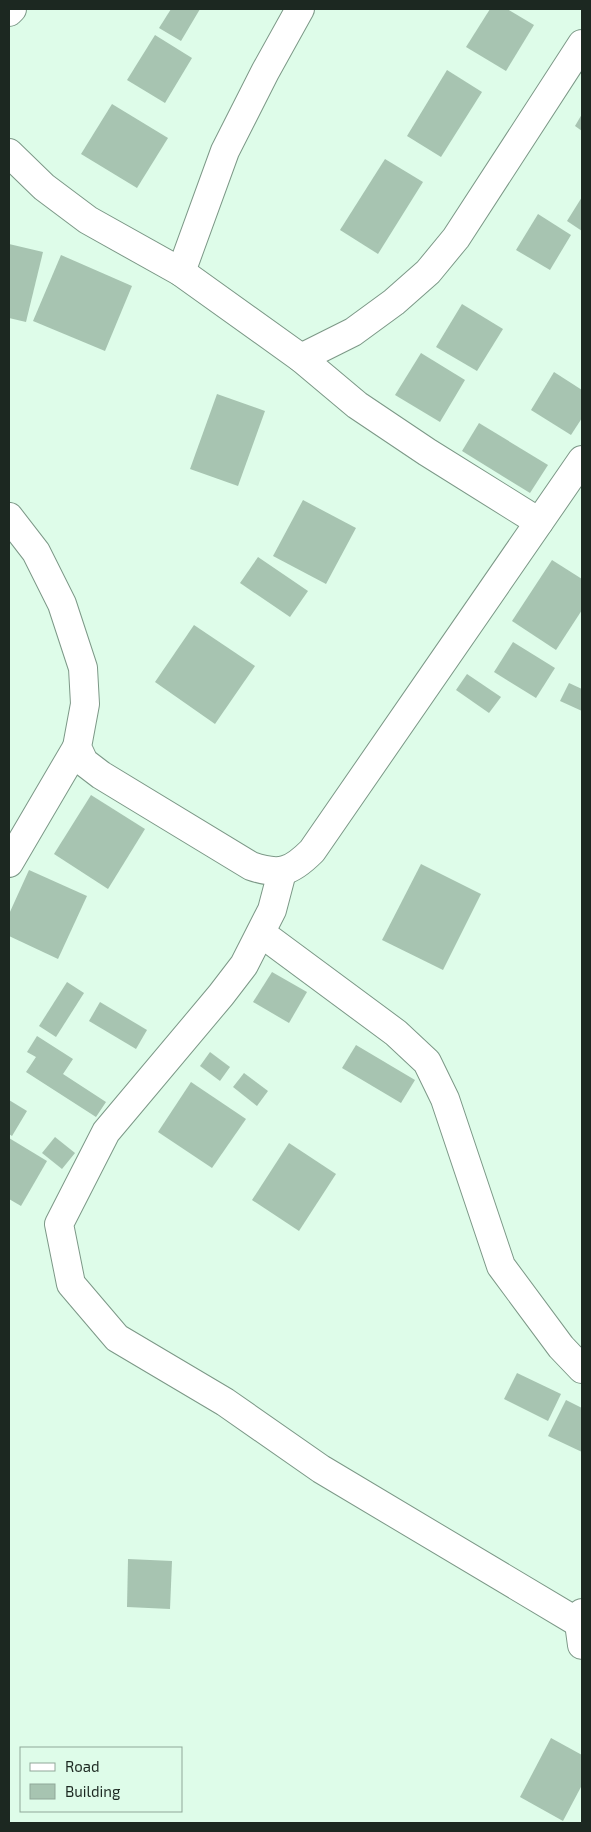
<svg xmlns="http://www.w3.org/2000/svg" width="591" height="1832" font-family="'Exo 2',sans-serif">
<rect width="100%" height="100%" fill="#defce9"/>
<g fill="#a7c4b1">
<polygon points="171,9 200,9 181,41 159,28"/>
<polygon points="490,9 507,9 534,25 506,71 466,47"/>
<polygon points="155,35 192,58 165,103 127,80"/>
<polygon points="447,70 482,92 441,157 407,136"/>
<polygon points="112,104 168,138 137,188 81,154"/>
<polygon points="582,114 582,131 575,126"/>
<polygon points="385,159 423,182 378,254 340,230"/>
<polygon points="582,197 582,231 567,221"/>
<polygon points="538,214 571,235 550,270 516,250"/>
<polygon points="9,244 43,252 26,322 9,318"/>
<polygon points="61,255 132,286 105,351 33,321"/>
<polygon points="462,304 503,329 477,371 436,347"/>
<polygon points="421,353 465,380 440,422 395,395"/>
<polygon points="554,372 582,390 582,418 571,435 531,410"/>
<polygon points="217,394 265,411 238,486 190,469"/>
<polygon points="479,423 548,465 530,493 462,451"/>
<polygon points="303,500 356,528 326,584 273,556"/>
<polygon points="258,557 308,591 290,617 240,583"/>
<polygon points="552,560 582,579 582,610 556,650 512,621"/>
<polygon points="194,625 255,666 215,724 155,682"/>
<polygon points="513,642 555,668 536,698 494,672"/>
<polygon points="467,674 501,697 489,713 456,690"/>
<polygon points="569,683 582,689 582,711 560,701"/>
<polygon points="91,795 145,829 108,889 54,854"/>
<polygon points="421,864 481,894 443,970 382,940"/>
<polygon points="29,870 87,896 58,959 9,936 9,914"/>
<polygon points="272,972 307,992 289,1023 253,1002"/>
<polygon points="67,982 84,993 56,1037 39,1026"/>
<polygon points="100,1002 147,1030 136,1049 89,1021"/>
<polygon points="37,1036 73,1059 63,1074 106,1102 96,1117 26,1072 36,1057 27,1052"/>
<polygon points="356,1045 415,1080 401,1103 342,1068"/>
<polygon points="210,1052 230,1067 220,1081 200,1066"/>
<polygon points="244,1073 268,1091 257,1106 233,1087"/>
<polygon points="191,1082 246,1119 212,1168 158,1132"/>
<polygon points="9,1100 27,1111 12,1136 9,1134"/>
<polygon points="55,1137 75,1153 62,1169 42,1153"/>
<polygon points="9,1138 47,1161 21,1206 9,1199"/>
<polygon points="289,1143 336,1174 299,1231 252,1200"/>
<polygon points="517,1373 561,1394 548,1421 504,1399"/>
<polygon points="566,1400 582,1408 582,1452 548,1436"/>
<polygon points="128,1559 172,1561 170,1609 127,1607"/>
<polygon points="551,1738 582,1755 582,1785 563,1821 520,1797"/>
</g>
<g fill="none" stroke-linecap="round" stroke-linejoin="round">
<g stroke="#7c9887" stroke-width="30">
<g id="minor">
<polyline points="9,12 12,9"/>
<polyline points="9,153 44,187 88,220 181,272 301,358 357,405 427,452 539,522"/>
<polyline points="181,272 225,151 265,72 300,9"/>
<polyline points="301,358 353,332 394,302 428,272 456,238 582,44"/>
<path d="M9 517 36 552 62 604 83 668 85 704 77 747 84 762 101 775 251 866C280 876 291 872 312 851L582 460"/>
<polyline points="9,863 77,747"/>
<polyline points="282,872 272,910 244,965 221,995 106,1132 59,1224 71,1284 117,1338 225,1402 321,1469 579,1623"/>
<polyline points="261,933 396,1033 427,1062 445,1099 501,1266 561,1347 582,1369"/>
<polyline points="582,1613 579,1623 582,1645"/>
</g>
</g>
<use href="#minor" stroke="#fff" stroke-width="28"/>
</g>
<rect width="591" height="1832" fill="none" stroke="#1c2821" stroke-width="20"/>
<rect x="20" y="1747" width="162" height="65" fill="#defce9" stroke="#90a799"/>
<rect x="30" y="1763" width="25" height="8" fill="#ffffff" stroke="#90a799"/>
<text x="65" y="1772" font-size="15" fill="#1c2821">Road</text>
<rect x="30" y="1784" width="25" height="15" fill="#a7c4b1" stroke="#90a799"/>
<text x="65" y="1797" font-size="15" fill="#1c2821">Building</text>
</svg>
